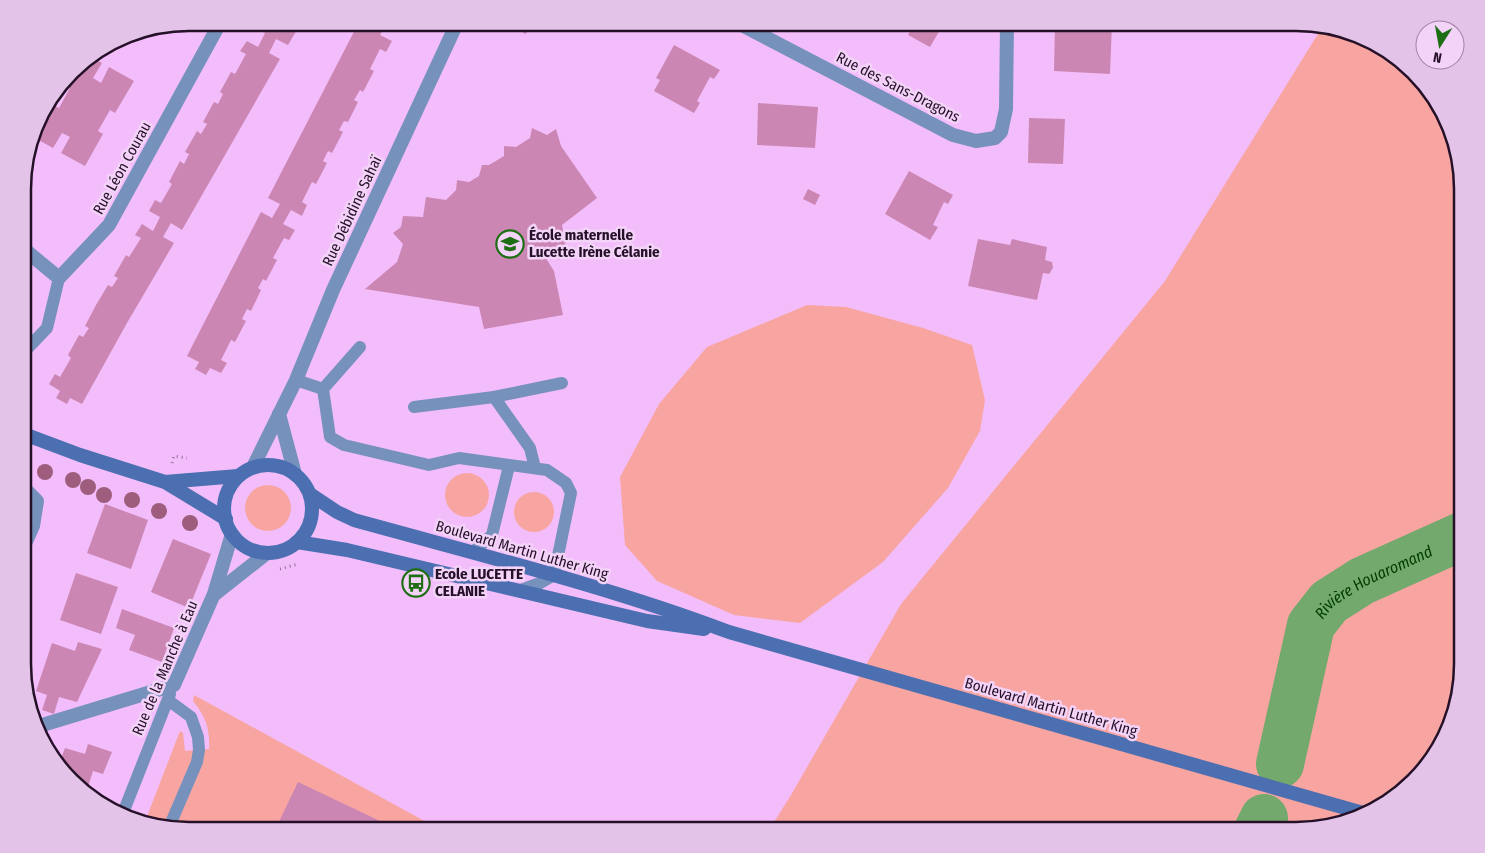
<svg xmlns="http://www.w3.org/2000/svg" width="1485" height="853" font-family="'Fira Sans Condensed',sans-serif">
<rect width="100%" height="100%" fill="#f3bdfb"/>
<g fill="#f8a5a2">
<polygon points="1321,29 1379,45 1440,106 1462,178 1462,674 1440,747 1379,808 1306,830 769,830 791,795 901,604 1165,281"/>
<polygon points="807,305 846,307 923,328 972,345 985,400 980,431 948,488 883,562 800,623 734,615 657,581 625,545 620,477 659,404 707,347"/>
<circle cx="467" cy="495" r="22"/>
<circle cx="268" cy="508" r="23"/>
<circle cx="534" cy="512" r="20"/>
<path d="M194 695 441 830H189L146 819 180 731 183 733 185 751 209 749C210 729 206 717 193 701Z"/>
</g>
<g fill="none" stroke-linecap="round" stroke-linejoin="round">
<g stroke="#73a96c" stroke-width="48">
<path id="s1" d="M1280 764 1311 625 1329 602 1362 581 1462 536"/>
<polyline points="1258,830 1264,818"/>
</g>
</g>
<g fill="#cc86b3">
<polygon points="257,23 301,23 288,45 276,39 269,53 280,59 182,230 171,223 163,237 174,243 127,323 82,404 70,398 67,404 56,398 60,391 49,384 55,374 60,377 71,358 68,355 79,335 83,337 89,328 85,326 96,305 108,285 112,287 118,278 114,276 126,255 129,257 141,238 135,235 142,224 153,231 160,217 149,211 155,200 161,203 172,184 169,182 180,161 184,164 189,154 185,152 197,131 201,134 207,124 203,122 214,102 218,104 223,94 220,92 231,72 235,74 246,54 240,51 247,41 258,47 265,33 254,27"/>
<polygon points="373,23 387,23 380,35 392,41 386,52 380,49 370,69 374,71 363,92 360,90 354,100 358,102 348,122 344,121 339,130 343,132 332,153 328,151 323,161 327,163 316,184 312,182 302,202 307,205 302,216 291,210 283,224 295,230 289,240 284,238 273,258 277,260 266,281 263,279 258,288 261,290 251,311 247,309 242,319 246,321 235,342 231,340 221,360 227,363 221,373 210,368 206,375 195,369 199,362 187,356 261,212 272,218 280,204 268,198 358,24 369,30"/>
<polygon points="502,23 531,23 526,34"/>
<polygon points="915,23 944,23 930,47 908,35"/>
<polygon points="1055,23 1112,23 1110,74 1054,71"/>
<polygon points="674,45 720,70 714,79 710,77 697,101 700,103 694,113 654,91 660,80 656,78"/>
<polygon points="91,57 102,63 93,78 101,83 109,67 134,81 115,113 110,110 98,131 103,134 85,166 61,153 70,137 62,133 53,148 33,137 43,112 49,103 59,108 70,88 64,84 79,64"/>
<polygon points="758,103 818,107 815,148 757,145"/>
<polygon points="1029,118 1065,119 1063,164 1028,163"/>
<polygon points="532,128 547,135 556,129 561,146 597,198 562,225 567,252 559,260 555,251 547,260 554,271 563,315 484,329 479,307 365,289 397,262 403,244 393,233 401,227 403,216 423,217 426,197 446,200 456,190 457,180 469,182 479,176 482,165 489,165 504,156 504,146 516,147 530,138"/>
<polygon points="909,171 953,195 948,204 944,202 933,225 938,227 930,240 885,214"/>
<polygon points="808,189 820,195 815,205 803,199"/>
<polygon points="978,239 1010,245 1012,239 1047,247 1045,260 1052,262 1053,268 1049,274 1043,273 1037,300 968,286"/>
<polygon points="105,504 148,520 131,569 87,553"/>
<polygon points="173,539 211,554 189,608 151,592"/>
<polygon points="76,573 118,587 101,634 60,620"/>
<polygon points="122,609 174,628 162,662 129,650 135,635 116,628"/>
<polygon points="78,642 102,649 77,702 59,697 54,714 42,710 47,695 36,691 52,643 75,651"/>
<polygon points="88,744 112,752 103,774 93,771 88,787 80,784 59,764 65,748 85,754"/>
<polygon points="298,782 399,830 275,830"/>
</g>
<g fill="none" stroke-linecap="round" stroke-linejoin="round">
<g stroke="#926c98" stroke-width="3" stroke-dasharray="1 4" stroke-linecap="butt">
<polyline points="172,463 174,456 187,458"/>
<polyline points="280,569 298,564"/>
</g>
<g stroke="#7791bd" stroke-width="12">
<polyline points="360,347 323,389 330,437 344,445 429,465 459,458 547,470 566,483 571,493 554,575 540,583 521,590"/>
<polyline points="24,352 47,328 59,278"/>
<polyline points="296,380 323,389"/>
<polyline points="494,397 530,448 535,468"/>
<polyline points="414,407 494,397 562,383"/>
<polyline points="472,553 492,535 509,466"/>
<polyline points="168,700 191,717 198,737 199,750 197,762 170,825"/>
<polyline points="123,813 170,694"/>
</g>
<g stroke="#7791bd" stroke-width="14">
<polyline points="738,23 953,135 976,141 995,138 1001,132 1006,109 1007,23"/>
<polyline points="24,249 59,278 109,225 220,23"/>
<polyline points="279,414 295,474"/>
<polyline points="253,467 296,380 333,290 457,23"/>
<polyline points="24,488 37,501 33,526 24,546"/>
<polyline points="215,594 267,553"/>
<polyline points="39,726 174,685 214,594 232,534"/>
</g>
<g stroke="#4b6fb0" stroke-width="14">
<polyline points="24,434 80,455 165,482 226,519"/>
<circle cx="268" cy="509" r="44"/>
<polyline points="165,482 238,476"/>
<path d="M310 494 337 512 354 520C480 555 607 586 729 632L1363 813"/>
<polyline points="297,542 347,550 647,621 704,629"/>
</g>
</g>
<g fill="#9e5d7c">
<circle cx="45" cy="472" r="8"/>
<circle cx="73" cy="480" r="8"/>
<circle cx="88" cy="487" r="8"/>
<circle cx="104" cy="495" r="8"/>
<circle cx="132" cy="500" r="8"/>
<circle cx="159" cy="511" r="8"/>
<circle cx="190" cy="523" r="8"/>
</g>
<defs>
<g id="school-ring" transform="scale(1.4375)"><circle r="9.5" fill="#f4d3f9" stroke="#1e6e14" stroke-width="1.5"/><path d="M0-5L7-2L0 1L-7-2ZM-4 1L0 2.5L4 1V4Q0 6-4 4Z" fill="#1e6e14"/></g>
<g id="bus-ring" transform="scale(1.4375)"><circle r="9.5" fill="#f4d3f9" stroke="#1e6e14" stroke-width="1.5"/><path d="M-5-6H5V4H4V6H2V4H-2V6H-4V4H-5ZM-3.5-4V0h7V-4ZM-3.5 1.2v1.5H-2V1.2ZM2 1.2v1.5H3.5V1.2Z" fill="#1e6e14"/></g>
</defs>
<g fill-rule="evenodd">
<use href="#school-ring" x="510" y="244"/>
<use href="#bus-ring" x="416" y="583"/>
</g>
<g text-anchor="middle" stroke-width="5" stroke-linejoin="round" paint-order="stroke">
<g font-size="15" fill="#241027" stroke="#f4d3f9">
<text transform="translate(898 87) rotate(27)" y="5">Rue des Sans-Dragons</text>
<text transform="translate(122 168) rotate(-61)" y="5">Rue Léon Courau</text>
<text transform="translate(352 211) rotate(-65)" y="5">Rue Débidine Sahaï</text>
<text transform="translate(522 550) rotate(16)" y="5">Boulevard Martin Luther King</text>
<text transform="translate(165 668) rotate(-67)" y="5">Rue de la Manche à Eau</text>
<text transform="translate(1051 707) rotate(16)" y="5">Boulevard Martin Luther King</text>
</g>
<g font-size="15" font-weight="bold" fill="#241027" stroke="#f4d3f9" text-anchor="start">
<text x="529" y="240">École maternelle<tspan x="529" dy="17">Lucette Irène Célanie</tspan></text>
<text x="435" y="579">Ecole LUCETTE<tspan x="435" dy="17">CELANIE</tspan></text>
</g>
<g font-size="16" font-style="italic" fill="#013c00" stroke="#f4d3f9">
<text dy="6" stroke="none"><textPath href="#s1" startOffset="220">Rivière Houaromand</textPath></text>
</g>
</g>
<path d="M0 0H1485V853H0ZM189 31H1296A158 158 0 0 1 1454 189V664A158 158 0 0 1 1296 822H189A158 158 0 0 1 31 664V189A158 158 0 0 1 189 31Z" fill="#e3c3e8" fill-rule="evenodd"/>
<path fill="none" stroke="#241027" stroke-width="2.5" d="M189 31H1296A158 158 0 0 1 1454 189V664A158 158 0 0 1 1296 822H189A158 158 0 0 1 31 664V189A158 158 0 0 1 189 31Z"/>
<g transform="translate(1440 45) rotate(191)"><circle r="24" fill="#f4d3f9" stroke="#a185a5"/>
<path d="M0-4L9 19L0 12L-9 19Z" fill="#1e6e14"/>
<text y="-8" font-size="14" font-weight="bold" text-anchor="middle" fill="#241027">N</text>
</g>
</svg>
